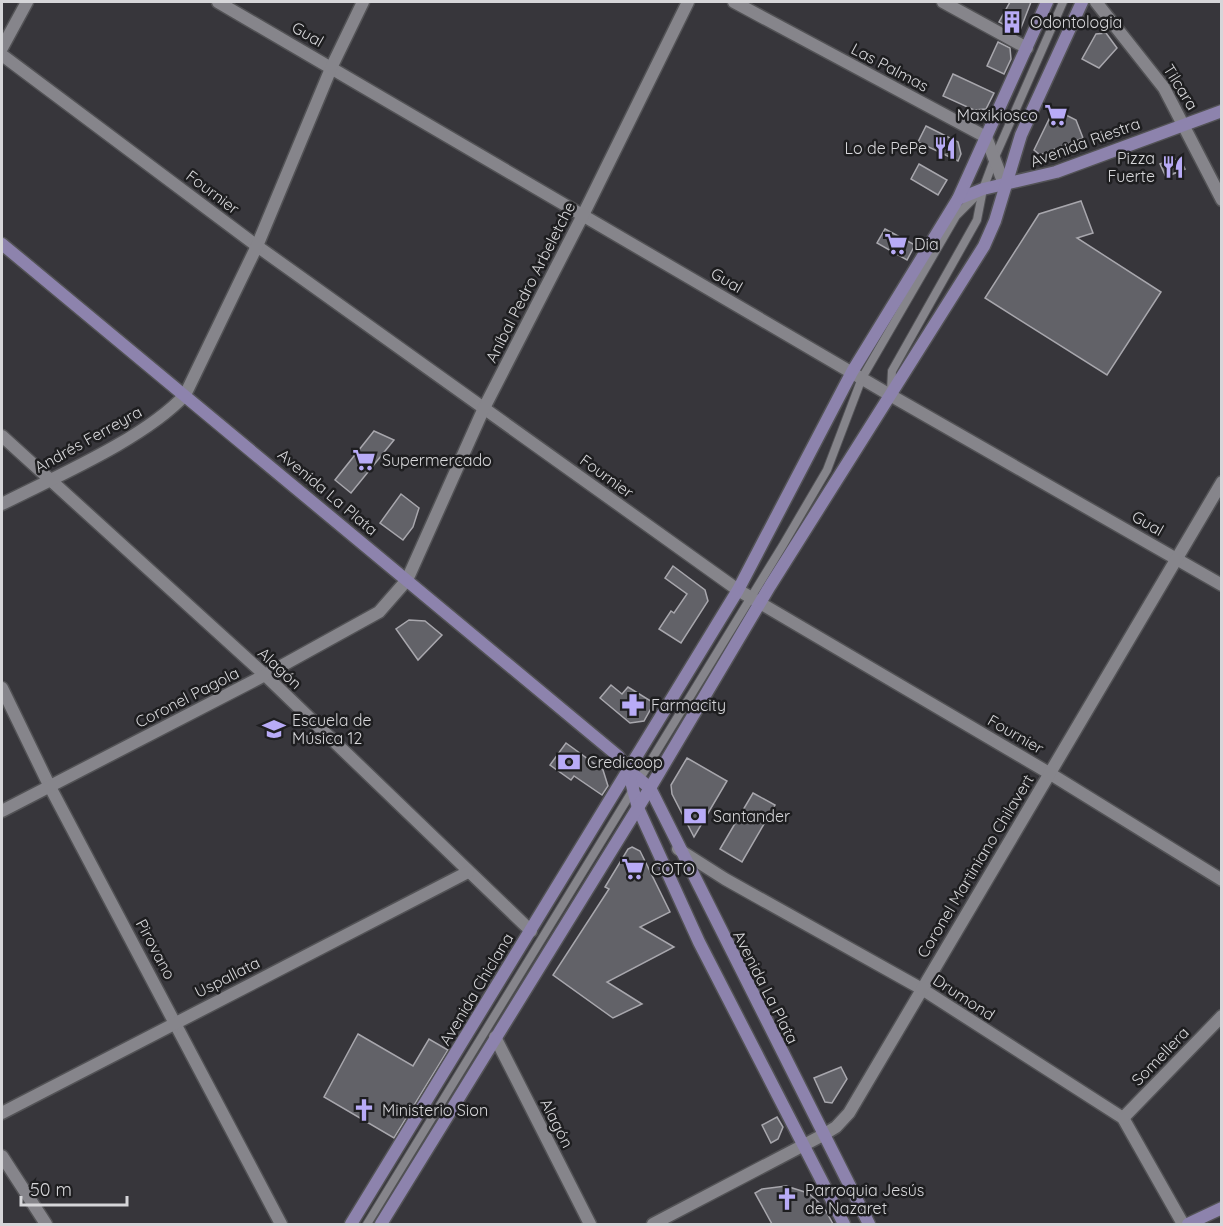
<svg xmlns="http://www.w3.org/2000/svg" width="1223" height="1226" font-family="Quicksand,sans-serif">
<rect width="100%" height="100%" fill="#37363b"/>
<g fill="#626268" stroke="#a8a7ad" stroke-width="1.5">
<polygon points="1010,2 1031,2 1019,33 999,22"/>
<polygon points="1106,33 1117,48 1099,68 1082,59 1096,34"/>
<polygon points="998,42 1010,48 1011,59 1004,74 987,66"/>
<polygon points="953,74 994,93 986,109 974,110 943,96"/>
<polygon points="1054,109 1076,120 1083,138 1040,155 1034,150"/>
<polygon points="926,126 958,142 961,154 958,161 918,142"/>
<polygon points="1173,159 1181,161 1185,169 1166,177 1160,164"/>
<polygon points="919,164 947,180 938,195 911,179"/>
<polygon points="1081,201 1093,233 1077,238 1161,292 1107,375 985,298 1039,214"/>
<polygon points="885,229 915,245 907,260 877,243"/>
<polygon points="374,431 394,440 351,493 335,480"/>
<polygon points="401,494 419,508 413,527 403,540 380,523"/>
<polygon points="673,566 705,590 708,601 681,643 659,629 671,611 674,613 687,594 665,578"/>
<polygon points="409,620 425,621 442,635 418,660 396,629"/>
<polygon points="611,685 622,694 628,687 654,703 644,721 630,723 600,698"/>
<polygon points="566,743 603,770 608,786 602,795 574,776 571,780 550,765"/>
<polygon points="687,758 727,781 694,837 672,794 671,785"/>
<polygon points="753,793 775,805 742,862 720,849"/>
<polygon points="632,847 640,851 670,912 640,927 674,947 607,982 642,1004 613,1018 553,975 609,889 605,887 628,849"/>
<polygon points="358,1034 413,1066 429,1039 448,1050 394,1138 324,1097"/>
<polygon points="841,1067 847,1079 832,1103 825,1102 814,1078"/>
<polygon points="777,1117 783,1127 778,1139 771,1143 762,1125"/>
<polygon points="786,1186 808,1193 823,1206 833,1224 772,1224 755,1193 762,1189"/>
</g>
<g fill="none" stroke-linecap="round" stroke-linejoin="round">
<g stroke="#525255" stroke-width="10">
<g id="service">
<polyline points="891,391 892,371 977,220 983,189 995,157 1063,2"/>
<polyline points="367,1224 783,545 827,470 862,378 956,216 978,194"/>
</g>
</g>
<g stroke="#525255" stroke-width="15">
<g id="minor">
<polyline points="218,2 890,395 1222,585"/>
<polyline points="734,2 986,137 1004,184"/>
<polyline points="943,2 1027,48"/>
<polyline points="1096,2 1164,88 1222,200"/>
<polyline points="2,48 27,2"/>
<polyline points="2,55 257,246 738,590 1049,773 1222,880"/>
<polyline points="2,436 265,675 531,931"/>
<path d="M2 504C57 476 144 439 185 395L257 246 332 66 363 2"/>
<polyline points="2,688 49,785 281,1224"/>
<polyline points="2,811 265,675 379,612 407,580 484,408 583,215 688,2"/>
<polyline points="678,849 725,879 922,989 1123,1118 1183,1224"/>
<polyline points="495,1037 590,1224"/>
<polyline points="2,1113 468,872"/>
<polyline points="1123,1118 1222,1016"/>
<polyline points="2,1156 46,1224"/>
<polyline points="653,1224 823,1135 836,1127 849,1113 1222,482"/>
</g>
</g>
<g stroke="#525255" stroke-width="15">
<g id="secondary">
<polyline points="958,199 983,189 1056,172 1222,111"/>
<polyline points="2,244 618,756 628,770 650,788 869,1224"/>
<polyline points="628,770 638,808 699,942 844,1224"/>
<polyline points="351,1224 738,590 852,372 958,199 1047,2"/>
<polyline points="381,1224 650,788 770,586 984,246 995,221 1021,135 1082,2"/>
<polyline points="1188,1224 1222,1208"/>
</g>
</g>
<use href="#service" stroke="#86858b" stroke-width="8"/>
<use href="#minor" stroke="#86858b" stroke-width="12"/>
<use href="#secondary" stroke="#8d83ad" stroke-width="12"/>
</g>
<defs>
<g id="building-bare" transform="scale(1.8)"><path d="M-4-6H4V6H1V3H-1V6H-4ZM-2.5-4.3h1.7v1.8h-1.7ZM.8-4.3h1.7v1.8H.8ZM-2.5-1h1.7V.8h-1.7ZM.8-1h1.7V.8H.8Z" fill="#b8abf7" stroke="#1e1e20" stroke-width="2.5" paint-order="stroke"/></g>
<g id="supermarket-bare" transform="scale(1.8)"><path d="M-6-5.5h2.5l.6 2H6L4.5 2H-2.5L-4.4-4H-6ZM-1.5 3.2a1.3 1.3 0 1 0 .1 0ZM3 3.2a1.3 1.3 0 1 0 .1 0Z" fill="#b8abf7" stroke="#1e1e20" stroke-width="2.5" paint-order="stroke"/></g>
<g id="restaurant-bare" transform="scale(1.8)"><path d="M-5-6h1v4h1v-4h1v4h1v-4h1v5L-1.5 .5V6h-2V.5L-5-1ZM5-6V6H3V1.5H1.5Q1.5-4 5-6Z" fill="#b8abf7" stroke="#1e1e20" stroke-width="2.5" paint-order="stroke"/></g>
<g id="pharmacy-bare" transform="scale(1.8)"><path d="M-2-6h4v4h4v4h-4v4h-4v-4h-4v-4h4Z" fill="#b8abf7" stroke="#1e1e20" stroke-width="2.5" paint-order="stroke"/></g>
<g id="school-bare" transform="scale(1.8)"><path d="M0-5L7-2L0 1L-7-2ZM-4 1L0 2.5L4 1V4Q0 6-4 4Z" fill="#b8abf7" stroke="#1e1e20" stroke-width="2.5" paint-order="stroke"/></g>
<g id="bank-bare" transform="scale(1.8)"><path d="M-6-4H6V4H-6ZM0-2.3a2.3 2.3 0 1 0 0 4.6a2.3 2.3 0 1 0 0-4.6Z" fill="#b8abf7" stroke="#1e1e20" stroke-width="2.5" paint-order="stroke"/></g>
<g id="church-bare" transform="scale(1.8)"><path d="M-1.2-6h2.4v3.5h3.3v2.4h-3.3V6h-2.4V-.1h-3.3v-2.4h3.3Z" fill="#b8abf7" stroke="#1e1e20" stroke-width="2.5" paint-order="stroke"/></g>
</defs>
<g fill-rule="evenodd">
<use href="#building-bare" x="1012" y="22"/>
<use href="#supermarket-bare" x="1056" y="115"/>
<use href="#restaurant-bare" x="945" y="148"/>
<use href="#restaurant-bare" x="1173" y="167"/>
<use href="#supermarket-bare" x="896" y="244"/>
<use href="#supermarket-bare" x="364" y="460"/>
<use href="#pharmacy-bare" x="633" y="705"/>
<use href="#school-bare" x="274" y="729"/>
<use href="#bank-bare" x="569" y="762"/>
<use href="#bank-bare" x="695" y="816"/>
<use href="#supermarket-bare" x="633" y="869"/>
<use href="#church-bare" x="364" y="1110"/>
<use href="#church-bare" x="787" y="1199"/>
</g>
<g text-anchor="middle" stroke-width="5" stroke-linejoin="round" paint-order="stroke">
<g font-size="16" fill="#d6d6d9" stroke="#1e1e20" text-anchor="start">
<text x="1030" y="28">Odontologia</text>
<text x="1038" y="121" text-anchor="end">Maxikiosco</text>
<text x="927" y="154" text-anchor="end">Lo de PePe</text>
<text x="1155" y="164" text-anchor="end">Pizza<tspan x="1155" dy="18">Fuerte</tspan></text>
<text x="914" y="250">Dia</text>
<text x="382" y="466">Supermercado</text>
<text x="651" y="711">Farmacity</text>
<text x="292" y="726">Escuela de<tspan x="292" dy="18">Música 12</tspan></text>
<text x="587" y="768">Credicoop</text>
<text x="713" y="822">Santander</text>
<text x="651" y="875">COTO</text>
<text x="382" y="1116">Ministerio Sion</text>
<text x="805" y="1196">Parroquia Jesús<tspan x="805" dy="18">de Nazaret</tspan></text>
</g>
<g font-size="16" fill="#d6d6d9" stroke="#1e1e20">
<text transform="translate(308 34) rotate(30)" y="6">Gual</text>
<text transform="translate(890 67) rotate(28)" y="6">Las Palmas</text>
<text transform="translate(1181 87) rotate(58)" y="6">Tilcara</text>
<text transform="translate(1085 142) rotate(-20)" y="6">Avenida Riestra</text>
<text transform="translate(213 192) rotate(37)" y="6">Fournier</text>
<text transform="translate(727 280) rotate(30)" y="6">Gual</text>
<text transform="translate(530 282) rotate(-63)" y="6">Aníbal Pedro Arbeletche</text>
<text transform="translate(88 439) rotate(-29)" y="6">Andrés Ferreyra</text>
<text transform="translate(607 476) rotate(36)" y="6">Fournier</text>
<text transform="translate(328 492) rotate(40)" y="6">Avenida La Plata</text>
<text transform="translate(1148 523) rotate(30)" y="6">Gual</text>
<text transform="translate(280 668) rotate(43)" y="6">Alagón</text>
<text transform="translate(187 697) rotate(-27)" y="6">Coronel Pagola</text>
<text transform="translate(1016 734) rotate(30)" y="6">Fournier</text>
<text transform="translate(975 866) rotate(-59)" y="6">Coronel Martiniano Chilavert</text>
<text transform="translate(156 949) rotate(62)" y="6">Pirovano</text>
<text transform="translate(227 977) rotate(-27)" y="6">Uspallata</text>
<text transform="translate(766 987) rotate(63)" y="6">Avenida La Plata</text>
<text transform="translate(476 989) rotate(-59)" y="6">Avenida Chiclana</text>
<text transform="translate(964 997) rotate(33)" y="6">Drumond</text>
<text transform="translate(1160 1056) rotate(-46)" y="6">Somellera</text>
<text transform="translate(557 1123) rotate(63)" y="6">Alagón</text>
</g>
</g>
<rect width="1223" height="1226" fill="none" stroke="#d6d6d9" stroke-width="6"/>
<path d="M21 1196v9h106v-9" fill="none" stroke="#d6d6d9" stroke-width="3"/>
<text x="30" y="1196" font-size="18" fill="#d6d6d9" stroke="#1e1e20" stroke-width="4.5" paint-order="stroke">50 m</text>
</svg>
